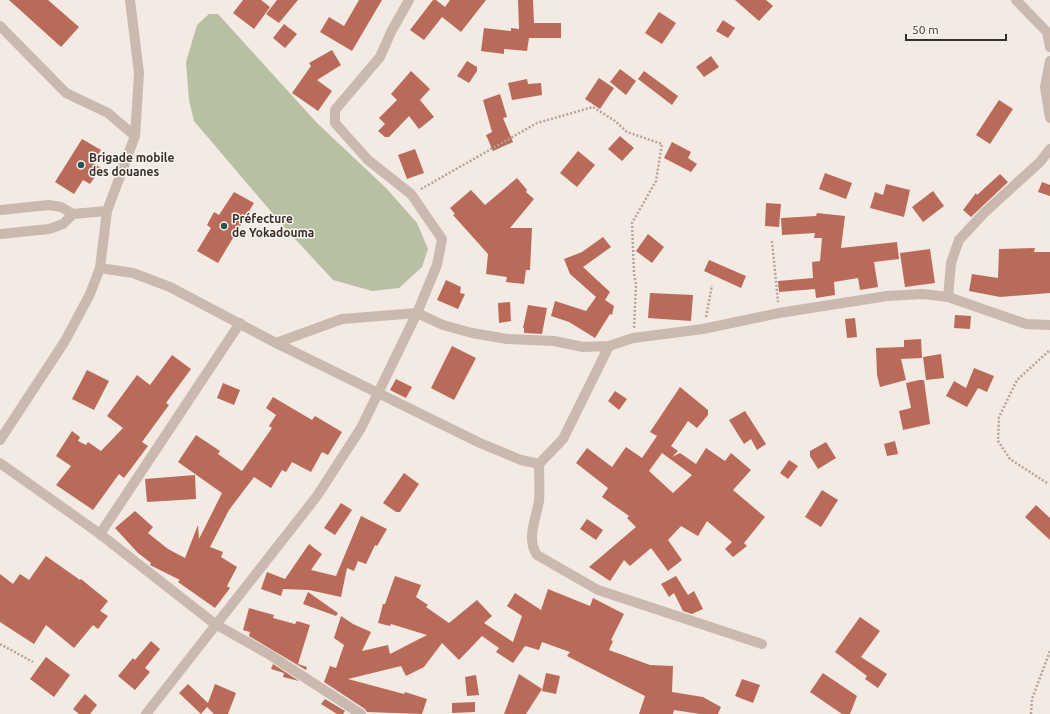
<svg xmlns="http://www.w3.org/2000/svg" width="1050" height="714" font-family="Ubuntu,sans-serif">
<rect width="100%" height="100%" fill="#f2eae3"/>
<polygon fill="#b8c0a4" points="209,14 218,14 317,123 386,188 417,223 428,249 422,267 399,288 372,291 333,280 285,228 194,121 189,100 186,62 197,25"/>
<g fill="#ba6a59" fill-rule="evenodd">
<polygon points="9,0 48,0 79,27 61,47"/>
<polygon points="243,0 261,0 270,7 254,29 233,13"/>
<polygon points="277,0 298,0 279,23 266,14"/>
<polygon points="359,0 382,0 352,51 320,32 329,17 344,26"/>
<polygon points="433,0 436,0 445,7 450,0 486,0 461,32 442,17 424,40 410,30"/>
<polygon points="518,0 533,0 534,23 561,23 561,38 529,38 527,51 504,49 504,54 481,51 484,28 511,31 511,28 519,29"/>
<polygon points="735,0 766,0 773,6 759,21"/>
<polygon points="659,12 676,23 662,44 645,33"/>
<polygon points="723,20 735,28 728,38 716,31"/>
<polygon points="284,24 297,34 285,48 273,38"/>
<polygon points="332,50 341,65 317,80 332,91 318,111 292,93 311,66 309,63"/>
<polygon points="711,56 719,67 704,77 696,67"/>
<polygon points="467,61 477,67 477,71 469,83 457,76"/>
<polygon points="620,69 636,81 626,95 610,82"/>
<polygon points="411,71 430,89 420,100 434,117 419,129 409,116 389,137 385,137 378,131 385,124 379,118 397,100 391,94"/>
<polygon points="644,71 678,96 672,105 638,79"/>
<polygon points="599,78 614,88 600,109 585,99"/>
<polygon points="527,79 528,84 541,83 542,95 512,100 508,83"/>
<polygon points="500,94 507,117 503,118 513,142 493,151 486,135 492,132 483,100"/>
<polygon points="999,100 1013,109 990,144 976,135"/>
<polygon points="620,136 634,148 622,161 608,149"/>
<polygon points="82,139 101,150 93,163 101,168 90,184 83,180 74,194 55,182"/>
<polygon points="672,142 691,152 688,158 697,164 691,172 664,158"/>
<polygon points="415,149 424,173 407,179 398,155"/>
<polygon points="578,151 595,165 577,187 560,173"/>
<polygon points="825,173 852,183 846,199 819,189"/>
<polygon points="1000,174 1008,182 971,217 963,210 976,193 977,195"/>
<polygon points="517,178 527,190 526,192 534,199 510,228 532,228 530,270 526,270 524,284 506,282 507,277 486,274 488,254 453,215 455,214 450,208 471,190 485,205"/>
<polygon points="1042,182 1050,185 1050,196 1038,192"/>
<polygon points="886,184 910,190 904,217 870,208 875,192 883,195"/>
<polygon points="933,191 944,206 923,222 912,207"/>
<polygon points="234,192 254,203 218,263 197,251 211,228 207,225 214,212 219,215"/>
<polygon points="766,203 781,204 779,227 765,226"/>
<polygon points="817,213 845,216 841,248 897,242 899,259 874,262 878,287 860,290 858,278 834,282 835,295 816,298 815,289 779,292 778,281 813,278 812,262 820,261 822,238 814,238 815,233 782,235 781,218 816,216"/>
<polygon points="648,234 664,247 652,263 636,251"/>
<polygon points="603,237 611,247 583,267 610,292 605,300 614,306 612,315 610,314 595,338 569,322 551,316 555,301 586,311 596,297 570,274 564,259 582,252"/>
<polygon points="1035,248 1034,252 1050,252 1050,293 1000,297 969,291 972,274 998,278 999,249"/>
<polygon points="930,249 935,283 905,287 900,253"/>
<polygon points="709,260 746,276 741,288 704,271"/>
<polygon points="446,280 461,287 460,293 465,294 458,309 437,300"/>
<polygon points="650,293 693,295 691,321 648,318"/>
<polygon points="510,302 511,321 499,323 498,303"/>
<polygon points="528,305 547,308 542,334 524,333 524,328 523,328"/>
<polygon points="955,315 971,316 970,329 954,328"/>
<polygon points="855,318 857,337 847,338 845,319"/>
<polygon points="921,339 922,358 901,359 906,380 880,387 877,375 876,348 904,347 904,340"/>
<polygon points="452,346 476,358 454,400 431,388"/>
<polygon points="941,354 944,378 926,380 923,357"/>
<polygon points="172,355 191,369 166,403 169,405 142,442 148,446 124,478 119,474 93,510 56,485 71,466 56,456 72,431 80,437 78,441 86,445 88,442 101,451 123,428 107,416 137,375 150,385"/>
<polygon points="974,368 994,376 987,392 978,388 967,407 946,396 954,381 966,388"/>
<polygon points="87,370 109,381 94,410 72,399"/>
<polygon points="396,379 412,387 406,398 390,390"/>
<polygon points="919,380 924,380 930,424 903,430 899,411 911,408 906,383"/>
<polygon points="223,383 240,390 234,405 217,398"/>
<path d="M680 387 708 410V415L697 428 688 421 671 446 678 451 672 457 680 453 696 464 706 448 725 461 731 453 751 470 733 490 765 517 744 543 747 546 733 557 725 549 732 542 707 521 698 536 681 526 668 540 682 560 668 571 651 548 630 566 624 560 610 581 589 567 636 527 627 518 629 516 602 497 608 488 576 463 587 448 612 467 626 447 642 458 657 436 650 432ZM662 453 692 475 673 493 649 471Z"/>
<polygon points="615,391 627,399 619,410 608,401"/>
<polygon points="273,397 312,420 315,416 342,432 328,455 322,452 311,472 292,462 286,472 282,470 271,488 254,477 229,510 210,547 223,552 221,557 237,567 227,586 230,588 215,608 178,582 180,580 150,565 151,563 138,553 115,528 135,511 153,527 148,533 168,549 185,558 198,525 199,539 222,493 178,462 196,435 220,451 218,454 242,471 272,428 269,426 276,415 266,408"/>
<polygon points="745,411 766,444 757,450 751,439 744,444 729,420"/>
<polygon points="895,441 898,454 887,456 884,444"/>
<polygon points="826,442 836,458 818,469 810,456 810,451"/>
<polygon points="789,460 798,466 788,479 780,473"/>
<polygon points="404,473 419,484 400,512 396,512 383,503"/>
<polygon points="195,475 196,499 147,502 145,479"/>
<polygon points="822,490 838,500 821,527 805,517"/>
<polygon points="341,503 352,510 335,535 324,528"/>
<polygon points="1036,505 1050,518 1050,540 1025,517"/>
<polygon points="361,516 387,529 377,546 375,545 366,564 358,561 354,571 347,568 341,597 309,590 283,589 281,596 261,589 267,572 285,579 309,544 322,554 311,570 336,576"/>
<polygon points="587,519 603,530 596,540 580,529"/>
<polygon points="46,556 80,580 81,579 108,601 100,611 108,616 98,629 93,625 74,648 46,625 34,644 0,622 0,574 13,584 20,574 29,580"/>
<polygon points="395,576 421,585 416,597 428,605 426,607 449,623 477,600 492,616 484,623 513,642 522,616 507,606 515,593 541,610 548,589 590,606 593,598 624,614 611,640 613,641 609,650 650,665 673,666 672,692 703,697 721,707 718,714 700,714 674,710 673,714 639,714 645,696 567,656 570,652 542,642 539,650 525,646 513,663 496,652 499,648 482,636 459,660 442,643 424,667 406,676 401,666 348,679 404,694 405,692 427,699 422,714 367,712 365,709 324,682 330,666 336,668 344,645 334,638 341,616 353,624 371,632 362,651 388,645 390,654 427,635 391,624 390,626 378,623 383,604 385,604"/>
<polygon points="676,576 688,595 694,591 703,609 692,614 683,611 674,593 669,597 661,584"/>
<polygon points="308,592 338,613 336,616 303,604"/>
<polygon points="249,608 274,615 273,618 295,624 297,621 310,625 298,664 307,667 306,670 249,636 250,632 243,630"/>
<polygon points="860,617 880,631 861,657 887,674 878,688 865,679 867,676 835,652"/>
<polygon points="151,641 160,649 145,668 150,672 135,690 118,676 133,658 135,660"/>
<polygon points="46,657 70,675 54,697 30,679"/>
<polygon points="273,664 299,681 283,677 284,673 271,669"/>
<polygon points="546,673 560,676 556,694 542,691"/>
<polygon points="823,673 857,696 850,714 842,714 810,692"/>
<polygon points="519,674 542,689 526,714 504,714"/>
<polygon points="476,675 479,695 467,696 465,677"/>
<polygon points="742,679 760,685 753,703 735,696"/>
<polygon points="188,684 208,703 215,684 236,693 228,714 214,714 207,707 201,714 179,693"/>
<polygon points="85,694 97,705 90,714 79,714 73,709"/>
<polygon points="325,699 345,711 343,714 337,714 321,704"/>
<polygon points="475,702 475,712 452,713 452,703"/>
</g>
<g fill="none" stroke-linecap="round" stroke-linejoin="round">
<g stroke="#b5a49a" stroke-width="2.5" stroke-dasharray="2 2" stroke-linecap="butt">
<polyline points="421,189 537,123 593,107 615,121 627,132 662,144 656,181 632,223 634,273 636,285 634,328"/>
<polyline points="772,241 778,302"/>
<polyline points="706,317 712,285"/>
<polyline points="1047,483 1010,459 998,441 999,417 1017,380 1050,350"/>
<polyline points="0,644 33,662"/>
<polyline points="1031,714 1032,699 1050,651"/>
</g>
<g stroke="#c9b9af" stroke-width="10">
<polyline points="409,0 391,32 380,57 335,110 335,123 368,160 411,194 442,239 437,265 417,313 443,325 472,333 507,339 554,341 583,347 609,346 633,338 703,329 779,313 887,296 923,294 948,297 1026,324 1050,325"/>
<polyline points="1016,0 1047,32 1050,47"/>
<polyline points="0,26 66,93 108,113 135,136"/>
<polyline points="1050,61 1045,87 1050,118"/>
<polyline points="0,210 49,205 61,207 73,214 107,211"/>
<polyline points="0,234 49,229 63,224 73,214"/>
<polyline points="100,268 133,273 170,287 276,343 480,443 521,460 539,464 563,439 609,346"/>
<polyline points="948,297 951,263 959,240 984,213 1040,162 1050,149"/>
<polyline points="276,343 342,319 417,313"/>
<polyline points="0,440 65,341 90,294 100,268 107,211 135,136 139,73 130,0"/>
<polyline points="0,463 100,534 215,624 270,655 361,714"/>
<path d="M539 464C539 476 540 489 539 501 536 519 526 539 537 555L598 590 762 644"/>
<polyline points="100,534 240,323"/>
<polyline points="146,714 317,496 361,428 417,313"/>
</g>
</g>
<g fill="#265757" stroke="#f9f4ef" stroke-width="1.5">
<circle cx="81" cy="165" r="4"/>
<circle cx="224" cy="226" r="4"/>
</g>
<g text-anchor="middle" stroke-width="3" stroke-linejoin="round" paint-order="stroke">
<g font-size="12" font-weight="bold" fill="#39302d" stroke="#f9f4ef" text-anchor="start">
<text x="89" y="162">Brigade mobile<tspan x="89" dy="14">des douanes</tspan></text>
<text x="232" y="223">Préfecture<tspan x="232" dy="14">de Yokadouma</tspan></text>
</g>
</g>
<path d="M906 34v6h100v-6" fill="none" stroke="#39302d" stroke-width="2"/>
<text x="912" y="34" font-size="12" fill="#39302d" stroke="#f9f4ef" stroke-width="3" paint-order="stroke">50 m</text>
</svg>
